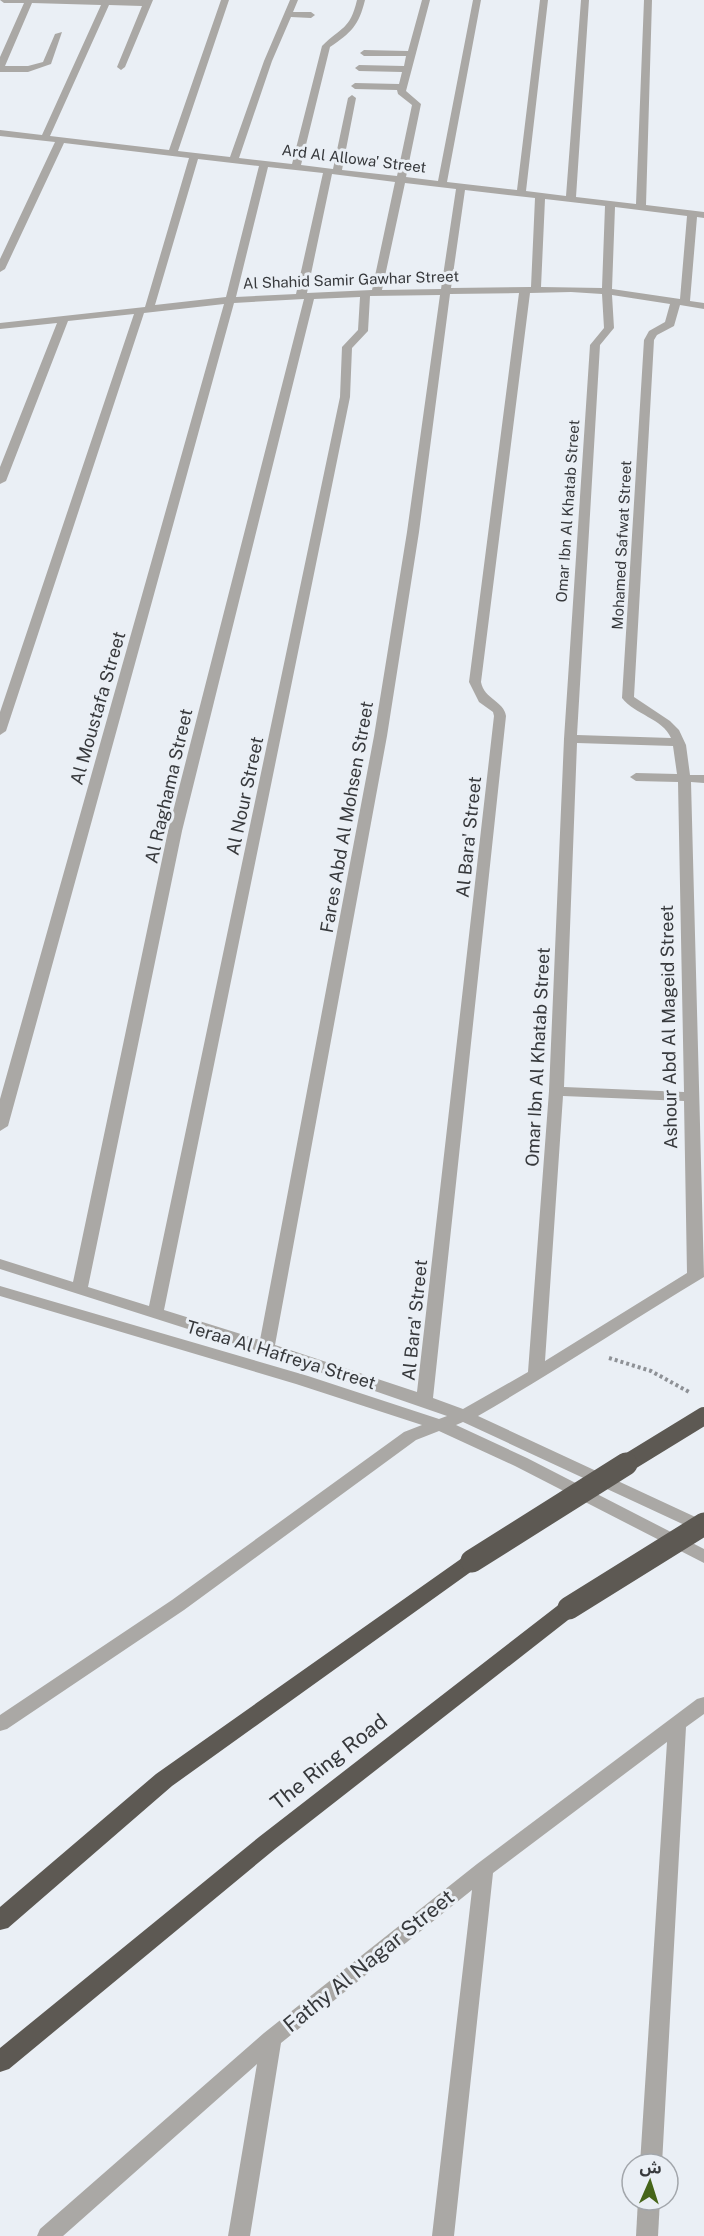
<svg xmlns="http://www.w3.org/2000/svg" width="704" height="2236" font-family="'Public Sans','Noto Sans Arabic',sans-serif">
<rect width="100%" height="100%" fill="#eaeff5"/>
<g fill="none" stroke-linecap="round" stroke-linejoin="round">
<polyline stroke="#8e9196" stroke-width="4" stroke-dasharray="3 3" stroke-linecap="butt" points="609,1358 651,1371 689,1392"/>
<g fill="#aaa8a5" fill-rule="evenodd">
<path d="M0 0H153L125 67 121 70 117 67 142 6 109 5 50 136 169 150 221 0H229L178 151 230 157 264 61 290 0H298L293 12H311L315 15 311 18 291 17 272 61 239 158 292 164 322 46C341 27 350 30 357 0H365C359 25 351 33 330 47L301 165 333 169 348 98 352 95 356 98 342 170 397 176 412 105 398 94 397 90 355 89 351 86 355 83 399 84 402 72 359 71 355 68 359 65 404 66 406 56H364L360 53 364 50 408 51 422 0H430L406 91 421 104 406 177 438 181 473 0H481L447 182 517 190 540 0H548L526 191 566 196 581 0H589L576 197 636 204 644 0H652L646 205 704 212V218L697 217 690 301 704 303V309L680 305 674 326 657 335 654 340 634 697 670 721 679 730 686 745 690 775H704V783L691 782 704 1277C628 1323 554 1372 478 1416L704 1521V1534L463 1422 456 1425 527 1458 704 1549V1563L515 1466 439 1431 416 1440 184 1610 7 1729 0 1731V1715L172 1600 404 1432 422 1425 296 1384 0 1296V1286L308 1376 439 1419 447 1416 285 1360 0 1269V1259L73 1282 168 831 304 299 234 303 8 1126 0 1131V1099L224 304 144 313 6 731 0 735V712L134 314 68 321 6 481 0 484V467L57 323 0 329V323L145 307 189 158 64 143 5 269 0 272V259L55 142 0 136V130L42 135 101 5 32 3 5 66H28L43 62 55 34 62 32 51 64 28 72H0V57L24 3H4ZM198 159 259 166 226 297 155 305ZM268 167 323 173 296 294 236 297ZM332 174 395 182 372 290 307 293ZM405 183 456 189 441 289 382 290ZM465 190 535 198 531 287 451 288ZM545 199 605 206 602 288 541 287ZM615 207 687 216 680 299 612 289ZM571 292 602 294 604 328 590 345 564 739 549 1091 528 1372 463 1409 433 1398 506 716C504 701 484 699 481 682L530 293ZM519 293 469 682 479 702 493 712 494 716 417 1392 275 1345 387 736 419 532 450 294ZM440 295 407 532 374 736 260 1340 164 1310 350 397 352 348 368 331 370 296ZM612 295 670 304 665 322 649 331 644 340 622 698C635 715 662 718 671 738L577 735 600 345 614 328ZM360 297 358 330 342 347 340 397 149 1306 88 1287 182 831 314 299ZM577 743 673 746 677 774 636 773 630 777 636 781 678 782 684 1092 564 1087ZM563 1096 684 1101 687 1273 545 1361Z"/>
<polygon points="704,1697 704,1714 686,1727 662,2164 640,2164 667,1742 493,1873 454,2236 432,2236 472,1890 281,2043 250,2236 228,2236 257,2064 63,2236 37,2236 40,2229 264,2033 477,1864 697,1699"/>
<polygon points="638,2200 660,2200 658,2236 636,2236"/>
</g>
<g fill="#5d5953" fill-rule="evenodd">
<polygon points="472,1554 479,1556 483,1561 479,1566 172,1786 8,1928 0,1930 0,1907 156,1774 465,1556"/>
<polygon points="569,1600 577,1603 580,1608 577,1613 275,1849 9,2069 0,2072 0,2048 259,1837 561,1603"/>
</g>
<polyline stroke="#5d5953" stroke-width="18" points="624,1465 704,1416"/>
<g stroke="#5d5953" stroke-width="23">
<polyline points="472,1561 626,1464"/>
<polyline points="569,1608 704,1524"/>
</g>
</g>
<g text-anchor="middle" stroke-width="6" stroke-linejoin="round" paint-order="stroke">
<g font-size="15" fill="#37393c" stroke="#eaeff5">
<text transform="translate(354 159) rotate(7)" y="5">Ard Al Allowa' Street</text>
<text transform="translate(351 280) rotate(-2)" y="5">Al Shahid Samir Gawhar Street</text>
<text transform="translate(568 511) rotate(-86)" y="5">Omar Ibn Al Khatab Street</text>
<text transform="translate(622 545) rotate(-87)" y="5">Mohamed Safwat Street</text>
</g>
<g font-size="18" fill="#37393c" stroke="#eaeff5">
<text transform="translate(98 708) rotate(-74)" y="6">Al Moustafa Street</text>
<text transform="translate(169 786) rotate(-77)" y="6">Al Raghama Street</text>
<text transform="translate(245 796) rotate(-78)" y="6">Al Nour Street</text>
<text transform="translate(347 817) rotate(-80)" y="6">Fares Abd Al Mohsen Street</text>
<text transform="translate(469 837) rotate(-84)" y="6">Al Bara' Street</text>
<text transform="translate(669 1027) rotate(-91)" y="6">Ashour Abd Al Mageid Street</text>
<text transform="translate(538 1057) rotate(-87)" y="6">Omar Ibn Al Khatab Street</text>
<text transform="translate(415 1320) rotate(-84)" y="6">Al Bara' Street</text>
<text transform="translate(281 1355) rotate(17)" y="6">Teraa Al Hafreya Street</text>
</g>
<g font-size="21" fill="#37393c" stroke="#eaeff5">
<text transform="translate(329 1762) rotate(-38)" y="7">The Ring Road</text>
<text transform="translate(369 1961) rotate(-39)" y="7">Fathy Al Nagar Street</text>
</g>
</g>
<g transform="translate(650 2182) rotate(3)"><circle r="28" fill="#eaeff5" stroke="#a2a6ab" stroke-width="1.5"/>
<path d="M0-4.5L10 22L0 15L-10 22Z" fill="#466519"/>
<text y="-9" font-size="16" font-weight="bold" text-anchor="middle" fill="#37393c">ش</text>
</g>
</svg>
